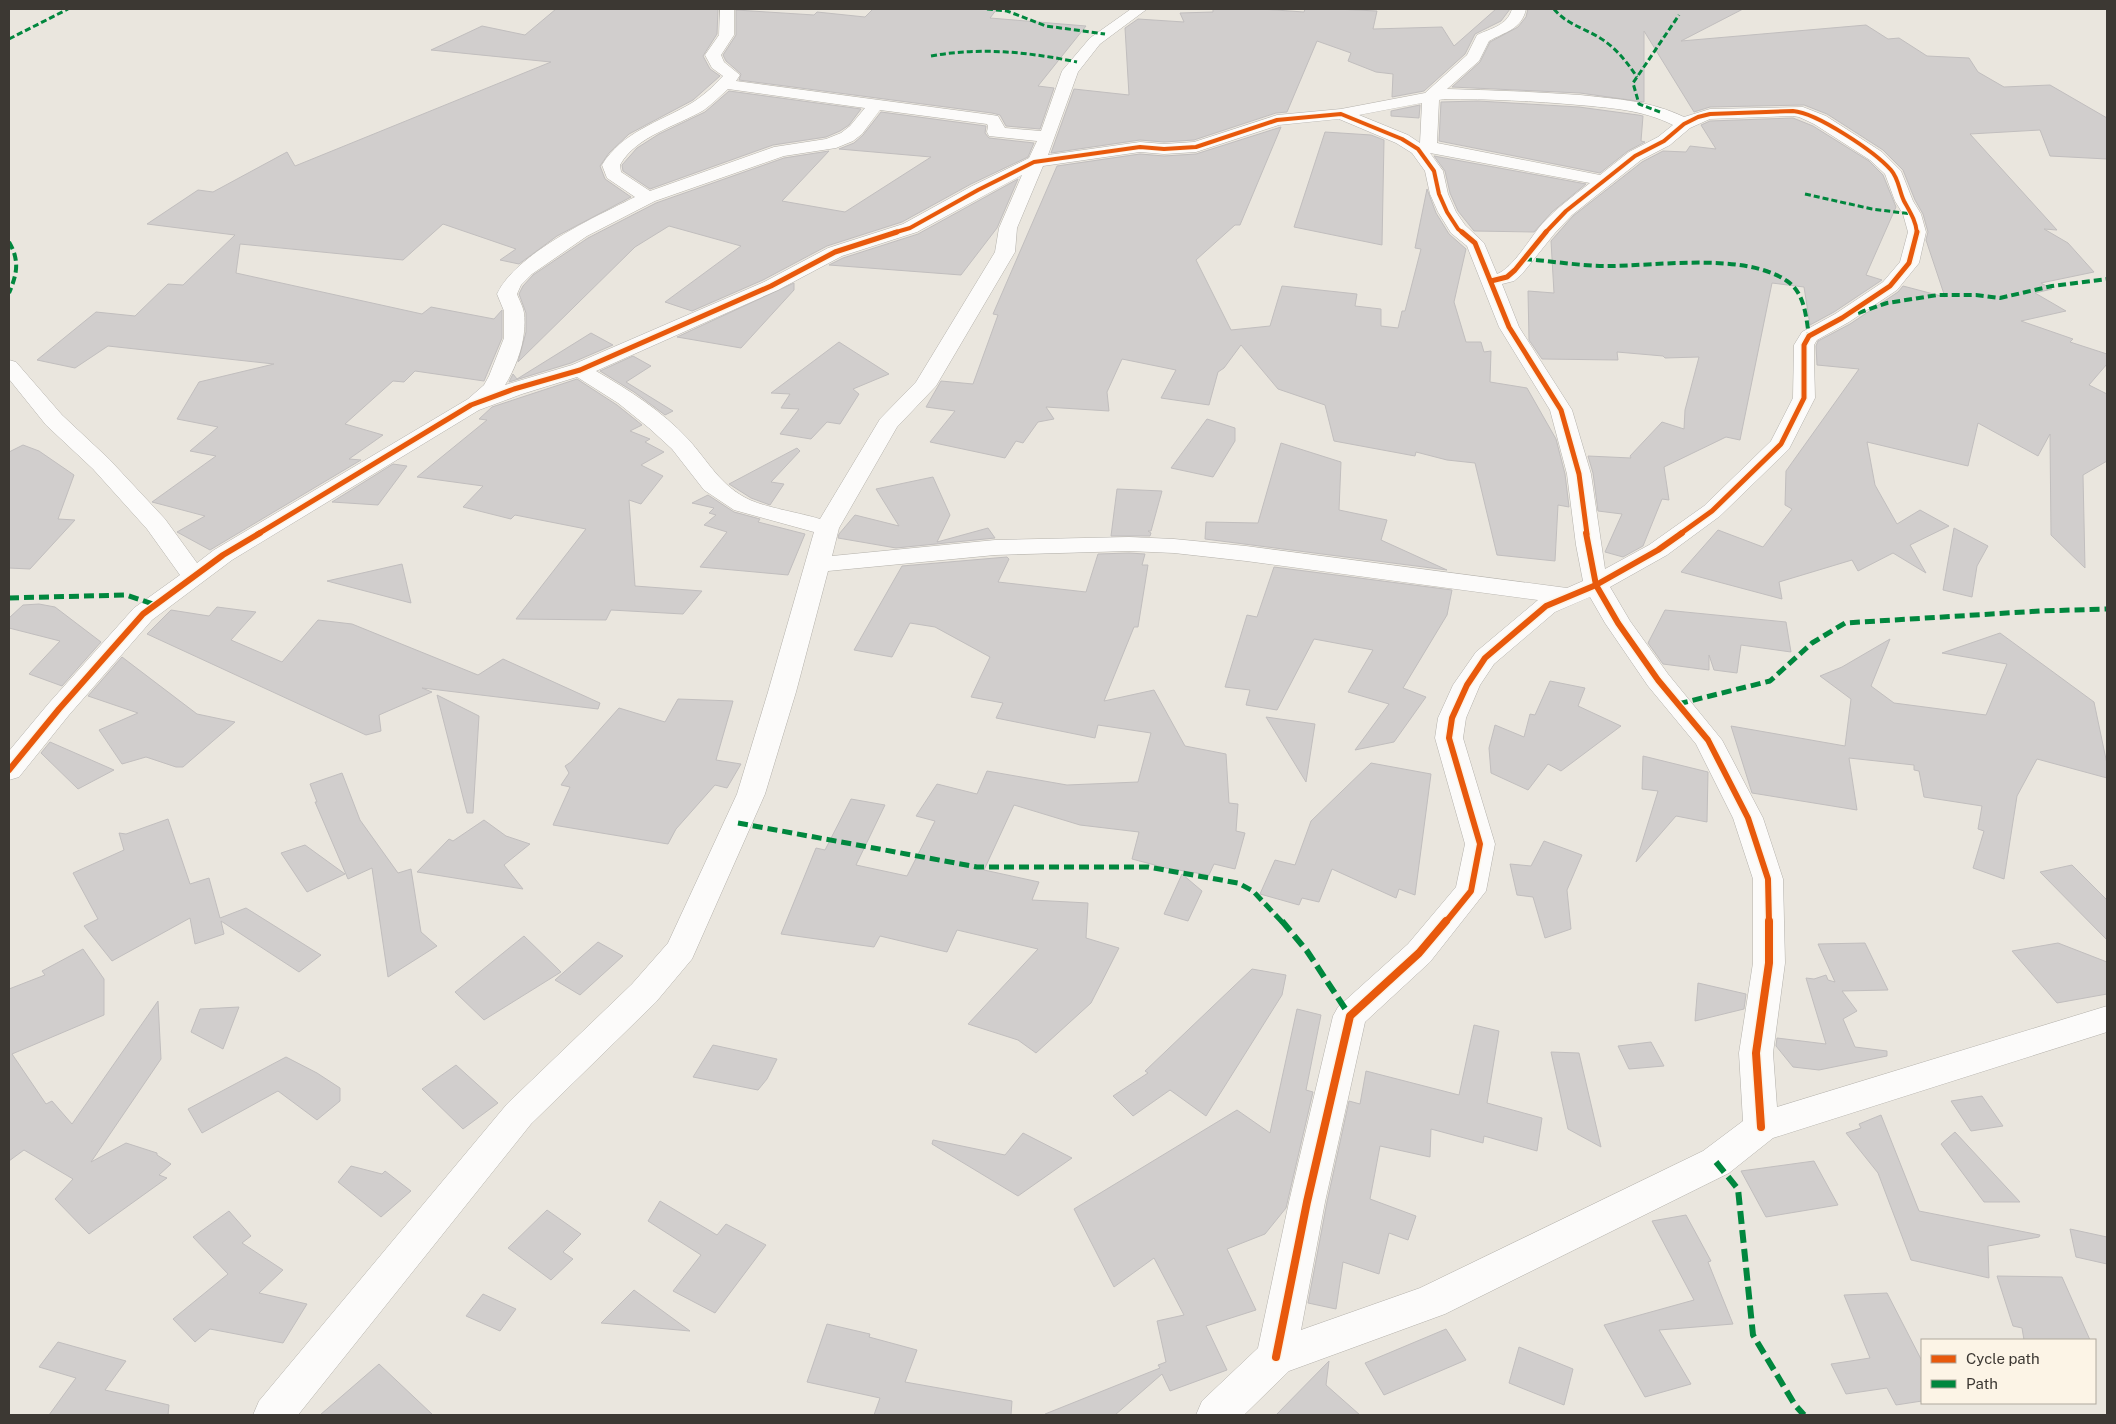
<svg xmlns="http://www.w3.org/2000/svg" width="2116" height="1424" font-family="'Public Sans',sans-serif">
<rect width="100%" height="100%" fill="#eae6de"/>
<g fill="#d1cecd" stroke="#c1bebe">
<polygon points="556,9 718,9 717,34 703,56 710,69 720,76 693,100 629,134 609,153 600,166 605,179 631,197 557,236 519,264 500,260 516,249 443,224 403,260 240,244 236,273 422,314 431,307 494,319 502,310 502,338 484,381 415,371 404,382 393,381 345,424 383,435 349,459 361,460 210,550 177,532 205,516 152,502 216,456 190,451 218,427 177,419 199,382 274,364 108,346 75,368 37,360 96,312 135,316 168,284 183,285 235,235 147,224 198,190 213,192 287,152 295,166 551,62 431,50 482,26 525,35"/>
<polygon points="873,9 997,9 990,18 1086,26 1038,86 1054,88 1040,129 1006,126 1000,115 992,113 739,80 741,74 726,61 723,55 736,35 736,10 814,15 817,12 865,17"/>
<polygon points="1213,9 1261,9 1304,12 1305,9 1336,9 1377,11 1373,29 1442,27 1454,46 1496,9 1510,9 1501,21 1475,34 1465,54 1424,91 1392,97 1393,74 1376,72 1348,61 1351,53 1317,41 1287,112 1276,113 1194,140 1164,142 1140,140 1051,153 1074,89 1129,95 1125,28 1138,19 1184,22 1180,13 1213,12"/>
<polygon points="1528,9 1743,9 1681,41 1866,25 1888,39 1899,38 1927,56 1969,58 1978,72 2004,87 2050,85 2107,118 2107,159 2050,156 2040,130 1970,134 2057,230 2044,229 2068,243 2094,272 2041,283 2052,289 2035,293 2066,311 2021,321 2073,339 2070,342 2107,354 2107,364 2089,385 2107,394 2107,461 2083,475 2085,568 2051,535 2050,434 2038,456 1978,423 1968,466 1867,442 1875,485 1897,524 1920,510 1949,526 1910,545 1926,573 1893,553 1858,571 1852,560 1779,582 1782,599 1681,572 1718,530 1763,547 1792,509 1785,505 1786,471 1859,369 1817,365 1816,346 1818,341 1850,324 1898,292 1903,286 1945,297 1926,240 1928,232 1923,214 1915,200 1903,170 1883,150 1827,114 1804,105 1710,107 1694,112 1644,31 1644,102 1580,93 1452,87 1480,62 1490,42 1518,27 1526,17"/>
<polygon points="729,91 861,109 849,125 840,131 826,137 773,145 650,189 623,171 622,165 637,148 659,134 705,112"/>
<polygon points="1478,101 1579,107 1638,115 1643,116 1641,141 1645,142 1628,151 1600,173 1439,141 1441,102"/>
<polygon points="1420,105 1419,118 1391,116 1391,111"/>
<polygon points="881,112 986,126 985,133 989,138 1034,143 1028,157 971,184 902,222 827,246 763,280 692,311 665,302 741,246 669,226 635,247 518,362 526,332 526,313 519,294 523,286 533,275 588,238 656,203 784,158 829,151 782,201 845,212 931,157 839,149 854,143 863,135"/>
<polygon points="1793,118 1813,126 1869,161 1883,175 1896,207 1866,275 1882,280 1834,312 1810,325 1804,287 1772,283 1740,440 1726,437 1664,467 1669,500 1662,499 1643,546 1623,557 1605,552 1622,514 1598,511 1593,473 1588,456 1631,458 1630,456 1662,422 1684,429 1685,410 1699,357 1665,358 1663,356 1617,352 1618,360 1542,359 1529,340 1528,291 1554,293 1551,241 1573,216 1642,162 1663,151 1686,152 1690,146 1716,149 1701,125 1710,121"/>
<polygon points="1281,127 1240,225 1235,225 1196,260 1231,330 1270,326 1282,286 1357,294 1355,306 1381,309 1381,326 1398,328 1402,311 1405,311 1421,249 1415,248 1427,189 1436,213 1449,234 1466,249 1454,302 1466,342 1481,342 1484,352 1491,351 1490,382 1527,388 1556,439 1565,474 1569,507 1558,505 1555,561 1497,555 1475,463 1447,460 1416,452 1415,456 1334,441 1325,405 1278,389 1241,345 1224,368 1218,372 1209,405 1161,398 1176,370 1122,359 1107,392 1109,411 1046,407 1054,419 1038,422 1023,443 1016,441 1005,458 930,442 955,411 926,407 941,381 973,384 998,315 993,314 1057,166 1140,154 1164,156 1196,154"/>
<polygon points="1325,132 1371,135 1384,140 1382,245 1294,227"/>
<polygon points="1434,156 1586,184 1552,212 1534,232 1474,231 1458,211 1450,193 1445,171"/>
<polygon points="1018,179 997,228 961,275 829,265 843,258 918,234"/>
<polygon points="794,283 794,290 741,348 677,337"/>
<polygon points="591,333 613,345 571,363 509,382 513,374 517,379"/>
<polygon points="839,342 889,374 853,389 859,394 840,424 827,422 811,439 780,434 799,409 781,408 790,394 771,393"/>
<polygon points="633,356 651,366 626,382 673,411 665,415 634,392 600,371"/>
<polygon points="577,379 617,405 642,425 630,431 650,439 645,442 664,452 641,465 663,476 641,504 629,500 635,586 702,591 683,614 611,610 606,620 516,619 586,529 515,515 511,519 463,507 483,486 417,477 487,420 479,419 492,407"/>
<polygon points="1207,419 1235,428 1235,441 1213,477 1171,468"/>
<polygon points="1281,443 1341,462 1339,510 1387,520 1381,540 1447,570 1205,539 1206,522 1258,523"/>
<polygon points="23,445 39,451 74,475 58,519 75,520 30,569 9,568 9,452"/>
<polygon points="797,448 800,451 771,482 784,484 770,505 751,498 729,484"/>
<polygon points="393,464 407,466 378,505 332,502"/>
<polygon points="933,477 950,515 937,542 988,528 995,538 896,548 838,538 839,534 855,515 899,526 876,489"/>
<polygon points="1117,489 1162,491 1151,531 1148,531 1151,533 1150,536 1111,536"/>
<polygon points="708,495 734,512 760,519 758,522 805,534 788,575 700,567 727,532 704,525 716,515 709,513 714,508 692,503"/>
<polygon points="1954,528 1988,546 1977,566 1972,597 1943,590"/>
<polygon points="1129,553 1145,554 1142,565 1148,565 1138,627 1134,627 1104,701 1154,690 1185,746 1226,754 1229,803 1238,804 1236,831 1245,833 1235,869 1214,864 1209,875 1166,868 1132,859 1139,832 1080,825 1014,805 984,870 1039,882 1032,900 1088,903 1086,938 1119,948 1091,1003 1036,1053 1018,1040 968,1024 1038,949 957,930 947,952 880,936 874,947 781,934 816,848 825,850 851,799 885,805 856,865 907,876 935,821 916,816 937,784 977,794 987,771 1067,785 1138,782 1151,733 1098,725 1095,738 996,718 1003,703 971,697 990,657 935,627 910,623 892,657 854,650 902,566 1007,557 1009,559 998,582 1086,592 1098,554"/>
<polygon points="402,564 411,603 327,581"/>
<polygon points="1274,567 1452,590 1447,615 1403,688 1426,697 1394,742 1355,750 1389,704 1348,692 1373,650 1314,639 1277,710 1246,705 1250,690 1225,687 1247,615 1257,617"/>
<polygon points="39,604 55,607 101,642 62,686 29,674 60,641 9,628 9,618 23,605"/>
<polygon points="217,607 256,612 231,640 282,662 318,620 352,624 478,675 503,659 600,703 598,709 422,688 432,692 379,715 381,731 366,735 147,634 171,610 209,616"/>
<polygon points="1665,610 1786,622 1791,652 1741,645 1737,673 1714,670 1709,655 1709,670 1663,664 1648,643"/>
<polygon points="2000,633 2094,702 2107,764 2107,778 2037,759 2017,796 2004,879 1973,868 1984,831 1978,829 1982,806 1924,797 1919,771 1914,770 1914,765 1849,758 1857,810 1752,793 1731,726 1845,746 1851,699 1820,676 1842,667 1890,639 1871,686 1894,703 1986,715 2007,664 1942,653"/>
<polygon points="122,657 197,714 235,722 183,767 176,767 146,757 122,764 99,730 138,713 88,696"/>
<polygon points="1550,681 1585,688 1578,706 1621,726 1561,771 1548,764 1528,790 1491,773 1489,748 1495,725 1524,737 1530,714 1535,715"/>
<polygon points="437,695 479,716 473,813 467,813"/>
<polygon points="678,699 733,701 716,760 741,764 727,788 715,785 676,829 668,844 553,825 570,787 561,785 569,773 565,766 571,762 619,708 665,722"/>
<polygon points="1266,717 1315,724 1306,782"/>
<polygon points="50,742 114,770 78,789 41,753"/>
<polygon points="1643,756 1708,772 1707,822 1676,816 1636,862 1658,791 1642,789"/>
<polygon points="1371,763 1431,774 1415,895 1399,889 1396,898 1332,869 1319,902 1302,898 1299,905 1260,894 1275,860 1295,865 1311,821"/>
<polygon points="342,773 360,820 398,873 411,869 421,932 437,946 388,977 372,868 348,879 315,802 317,802 310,784"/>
<polygon points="168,819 190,884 209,878 220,918 246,908 321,955 299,972 221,921 224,934 195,944 190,918 112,961 84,926 98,919 73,873 124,850 119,833 126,834"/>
<polygon points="484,820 506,836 530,844 504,865 523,889 417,872 449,839 453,841"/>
<polygon points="1544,841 1582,855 1567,890 1571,929 1545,938 1533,897 1517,895 1510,864 1531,866"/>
<polygon points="305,845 345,874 307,892 281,853"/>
<polygon points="2072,865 2107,900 2107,940 2040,872"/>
<polygon points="1182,874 1202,891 1188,921 1164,914"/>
<polygon points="524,936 561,972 484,1020 455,992"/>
<polygon points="598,942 623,956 580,995 555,980"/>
<polygon points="1865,943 1888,990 1842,991 1857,1011 1843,1019 1855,1047 1887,1051 1887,1056 1819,1070 1793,1067 1776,1046 1777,1038 1826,1044 1806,978 1814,979 1826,975 1828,980 1835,982 1818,944"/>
<polygon points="2058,943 2107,962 2107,994 2057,1003 2012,951"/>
<polygon points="83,949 104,979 104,1015 12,1054 46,1104 52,1101 72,1124 158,1001 161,1059 91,1162 126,1143 157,1153 157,1155 171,1164 159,1175 167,1178 89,1234 55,1199 73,1179 24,1150 9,1161 9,989 45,975 42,971"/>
<polygon points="1252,969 1286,975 1282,995 1206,1116 1170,1090 1133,1116 1113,1096 1148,1073 1145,1071"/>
<polygon points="1698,983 1746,994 1744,1009 1695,1021"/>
<polygon points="239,1007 223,1049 191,1032 200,1009"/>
<polygon points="1297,1009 1321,1015 1306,1090 1313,1092 1286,1208 1265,1234 1227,1249 1256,1310 1206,1326 1227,1370 1170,1391 1162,1374 1115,1415 1045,1415 1045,1414 1160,1368 1158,1365 1166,1362 1157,1321 1184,1315 1154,1258 1114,1287 1074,1209 1237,1110 1270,1133"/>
<polygon points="1474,1025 1499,1031 1487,1103 1542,1118 1537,1151 1484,1136 1483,1143 1431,1129 1430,1157 1380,1146 1370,1199 1416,1216 1408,1240 1389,1233 1379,1274 1343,1262 1336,1309 1308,1303 1327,1202 1349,1101 1360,1104 1366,1071 1459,1095"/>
<polygon points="1651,1042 1664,1066 1629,1069 1618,1046"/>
<polygon points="713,1045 777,1059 767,1079 758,1090 693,1077"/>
<polygon points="1551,1052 1579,1053 1601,1147 1568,1129"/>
<polygon points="286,1057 317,1073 340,1088 340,1101 317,1120 278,1091 202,1133 188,1109"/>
<polygon points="456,1065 498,1103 463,1129 422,1089"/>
<polygon points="1982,1096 2003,1126 1971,1131 1951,1101"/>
<polygon points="1881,1115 1919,1211 2040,1235 2039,1237 1988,1246 1989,1278 1911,1260 1878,1173 1846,1133 1861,1128 1859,1124"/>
<polygon points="1955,1132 2020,1202 1984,1202 1941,1144"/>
<polygon points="1023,1133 1072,1158 1018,1196 932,1144 933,1140 1005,1155"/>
<polygon points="1814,1161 1838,1205 1766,1217 1741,1171"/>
<polygon points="351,1166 382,1174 385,1171 411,1191 381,1217 338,1182"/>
<polygon points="660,1201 717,1235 726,1224 766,1245 715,1313 673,1291 701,1255 648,1221"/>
<polygon points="547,1210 581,1234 563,1252 573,1259 551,1280 508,1248"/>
<polygon points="229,1211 251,1236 242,1243 283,1270 259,1293 307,1304 283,1343 210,1329 195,1342 173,1319 228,1274 193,1237"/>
<polygon points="1686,1215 1711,1261 1708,1262 1733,1324 1659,1330 1691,1384 1645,1397 1604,1325 1694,1300 1652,1221"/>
<polygon points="2070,1229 2107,1237 2107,1264 2076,1257"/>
<polygon points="1997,1276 2062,1277 2090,1340 2024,1340 2022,1328 2013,1326"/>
<polygon points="634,1290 690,1331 601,1323"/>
<polygon points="1887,1293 1922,1361 1922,1401 1896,1405 1887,1388 1846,1394 1831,1364 1870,1358 1844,1295"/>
<polygon points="483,1294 516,1309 500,1331 466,1316"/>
<polygon points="827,1324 870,1334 869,1337 917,1350 905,1382 1012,1401 1011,1415 874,1415 880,1398 807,1382"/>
<polygon points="1446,1329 1466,1360 1384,1395 1365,1363"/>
<polygon points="58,1342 126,1361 105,1390 169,1405 168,1415 49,1415 76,1378 39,1367"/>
<polygon points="1519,1347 1573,1369 1564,1405 1509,1383"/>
<polygon points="1329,1361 1326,1385 1360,1415 1276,1415"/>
<polygon points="379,1364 433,1415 320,1415"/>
</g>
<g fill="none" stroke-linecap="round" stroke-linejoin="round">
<g stroke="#b4b1ab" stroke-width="1">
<path id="minor" d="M720 9H734V35L721 55 724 62 740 75 736 81 992 115 998 116 1005 128 1041 131 1062 71 1090 38 1131 9H1147L1100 44 1078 72 1048 155 1140 142 1164 144 1194 142 1277 115 1341 109 1425 93 1467 55 1477 35C1491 28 1507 26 1512 9H1526C1522 29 1505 32 1489 41L1479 61 1447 89C1492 90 1536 92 1580 95 1617 99 1651 101 1684 117L1710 109 1803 107 1826 116 1882 152 1901 171 1913 201 1921 214 1926 232 1919 263 1897 290 1849 322 1817 340 1814 345V359L1815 398 1789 449 1720 516 1667 555 1610 587 1630 621 1668 674 1722 740 1763 818 1783 879 1785 963 1773 1053 1777 1107 2107 1006V1032L1773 1138 1729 1173 1445 1314 1289 1371 1244 1415H1196L1202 1401 1258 1348 1289 1202 1333 1016 1338 1007 1408 944 1456 887 1465 844 1435 738 1438 718 1453 685 1476 652 1538 600 1246 561 1174 553 1129 551 995 555 828 571 796 692 765 794 692 959 656 1002 531 1124 298 1415H253L259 1401 507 1104 632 984 668 943 737 794 768 692 814 532 734 510 704 490 672 449 649 428 618 403 577 377 522 394 479 410 232 560 152 620 69 715 19 777 9 780V751L49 703 134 608 180 575 147 529 93 469 46 425 9 379V360L16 362 62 415 109 459 165 519 197 563 214 550 468 399 484 385 489 376 504 338V311L497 294C516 253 595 217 635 197L607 178 602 165C622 132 659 122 690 104 702 97 714 86 723 76L712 68 705 55 719 35ZM728 89 865 108 850 126 841 133 826 139 774 147 650 191 621 172 620 165C636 136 677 126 704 110 712 104 720 96 728 89ZM1444 99C1489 99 1534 101 1579 105 1612 108 1643 110 1673 125L1658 137 1629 152 1600 175 1437 143 1439 100ZM1422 103 1420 143 1408 135 1359 115ZM880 110 987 124 988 126 987 132 989 136 1037 141 1029 158 972 186 903 224 828 248 764 282 572 365 505 385C518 364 527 337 524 313 523 306 519 300 517 294L521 285 532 274 587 236 655 201 784 156 836 148 853 141 862 134ZM1793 116 1799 117 1814 124 1870 160 1885 174 1895 201 1903 214 1908 232 1900 262 1883 282 1835 314 1802 332 1794 345 1793 398 1771 441 1704 506 1649 545 1605 569 1591 474 1572 410 1519 327 1502 284 1514 281 1522 274 1555 233 1572 215 1641 160 1670 145 1690 128 1710 119ZM1339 119 1396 143 1412 153 1425 171 1430 194 1438 212 1451 233 1467 246 1499 327 1550 410 1567 474 1576 545 1583 581 1567 588 1246 546 1174 539 1129 537 995 540 832 556 839 528 897 427 936 386 1015 252 1017 228 1043 166 1140 152 1164 154 1196 152 1279 125ZM1430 153 1590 183C1573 196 1556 209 1542 224 1530 238 1513 268 1497 274L1484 243 1465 225 1456 212 1448 194 1443 171ZM1022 175 999 228 995 252 916 382 880 419 820 519C801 513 768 508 750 500 720 486 709 462 688 439 662 411 629 390 596 371L778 290 842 256 917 232ZM1590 597 1605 623 1648 686 1696 744 1733 818 1753 879V963L1739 1053 1743 1121 1703 1151 1420 1288 1301 1330 1325 1202 1365 1022 1430 962 1486 891 1495 844 1463 738 1466 718 1480 685 1494 664 1555 612Z"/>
</g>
<use href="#minor" fill="#fcfbfa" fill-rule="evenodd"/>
<g stroke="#00873e" stroke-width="3" stroke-dasharray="6 3" stroke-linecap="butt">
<polyline points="987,9 1007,11 1046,26 1105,34"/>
<path d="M1554 9C1566 24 1584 28 1600 38 1615 47 1627 62 1637 77"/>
<polyline points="9,39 68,9"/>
<path d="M931 56C981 47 1028 52 1077 62"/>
<polyline points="1660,112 1639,104 1633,83 1679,15"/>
<polyline points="1805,194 1872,209 1912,214"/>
</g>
<g stroke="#00873e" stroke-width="4" stroke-dasharray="8 4" stroke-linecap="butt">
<path d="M9 242C20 261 17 274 9 293"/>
<path d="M1524 259C1552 261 1580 266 1607 266 1657 266 1745 252 1787 281 1805 293 1806 317 1809 336"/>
<polyline points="1858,313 1887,303 1938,295 1976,295 2000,298 2052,286 2107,279"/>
</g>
<g stroke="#00873e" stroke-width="5" stroke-dasharray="10 5" stroke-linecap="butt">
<polyline points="9,598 126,595 156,605"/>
<polyline points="1678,704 1770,681 1812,643 1845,623 2040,611 2107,609"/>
<polyline points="738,823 977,867 1148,867 1238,883 1253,891 1283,923"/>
</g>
<g stroke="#00873e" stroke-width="6" stroke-dasharray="13 6" stroke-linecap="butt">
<polyline points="1282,921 1307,951 1350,1016"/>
<polyline points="1716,1162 1738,1189 1753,1335 1795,1405 1804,1415"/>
</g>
<g stroke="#fcf4e6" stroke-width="5.5">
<g id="cycleway-far3">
<polyline points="893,233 910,228 978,190 1034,162 1140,147 1164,149 1196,147 1277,120 1341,114 1402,139 1418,149 1434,171 1439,194 1447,212 1458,229 1463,233"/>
<path d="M1545 233 1566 211 1635 156 1664 141 1684 124 1698 117 1710 114 1793 111C1817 113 1874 151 1891 170 1899 179 1899 191 1904 201 1910 212 1916 221 1917 233"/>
</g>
</g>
<g stroke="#fcf4e6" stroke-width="8">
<g id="cycleway-far2">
<polyline points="1462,232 1475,243 1509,327 1561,410 1579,474 1587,534"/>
<polyline points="1491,281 1507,277 1515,270 1546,232"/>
<polyline points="258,534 471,405 514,389 580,370 771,286 835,252 897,232"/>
<polyline points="1680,534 1712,511 1781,444 1804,398 1804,345 1809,336 1842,318 1890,286 1909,263 1917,232"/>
</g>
</g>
<g stroke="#fcf4e6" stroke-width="9">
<g id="cycleway-far1">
<polyline points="1586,533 1596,585 1618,623 1658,680 1708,740 1748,818 1768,879 1769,923"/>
<polyline points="9,770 59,709 143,614 223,555 260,533"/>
<polyline points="1445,923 1471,891 1480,844 1449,738 1452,718 1467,685 1485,658 1546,606 1596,585 1658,550 1682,533"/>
</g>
</g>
<g stroke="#fcf4e6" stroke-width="11">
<g id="cycleway">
<polyline points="1761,1127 1756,1053 1769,963 1769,921"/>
<polyline points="1276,1357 1307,1202 1350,1016 1419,953 1446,921"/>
</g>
</g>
<use href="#cycleway-far3" stroke="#e8590c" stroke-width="4"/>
<use href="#cycleway-far2" stroke="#e8590c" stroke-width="5"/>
<use href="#cycleway-far1" stroke="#e8590c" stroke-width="6"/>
<use href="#cycleway" stroke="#e8590c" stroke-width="8"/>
</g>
<rect width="2116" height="1424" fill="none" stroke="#3c3833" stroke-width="20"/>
<rect x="1921" y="1339" width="175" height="65" fill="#fcf4e6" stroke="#afa99e"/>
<rect x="1931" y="1355" width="25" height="8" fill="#e8590c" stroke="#afa99e"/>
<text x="1966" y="1364" font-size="15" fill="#3c3833">Cycle path</text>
<rect x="1931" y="1380" width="25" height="8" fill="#00873e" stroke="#afa99e"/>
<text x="1966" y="1389" font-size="15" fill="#3c3833">Path</text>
</svg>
